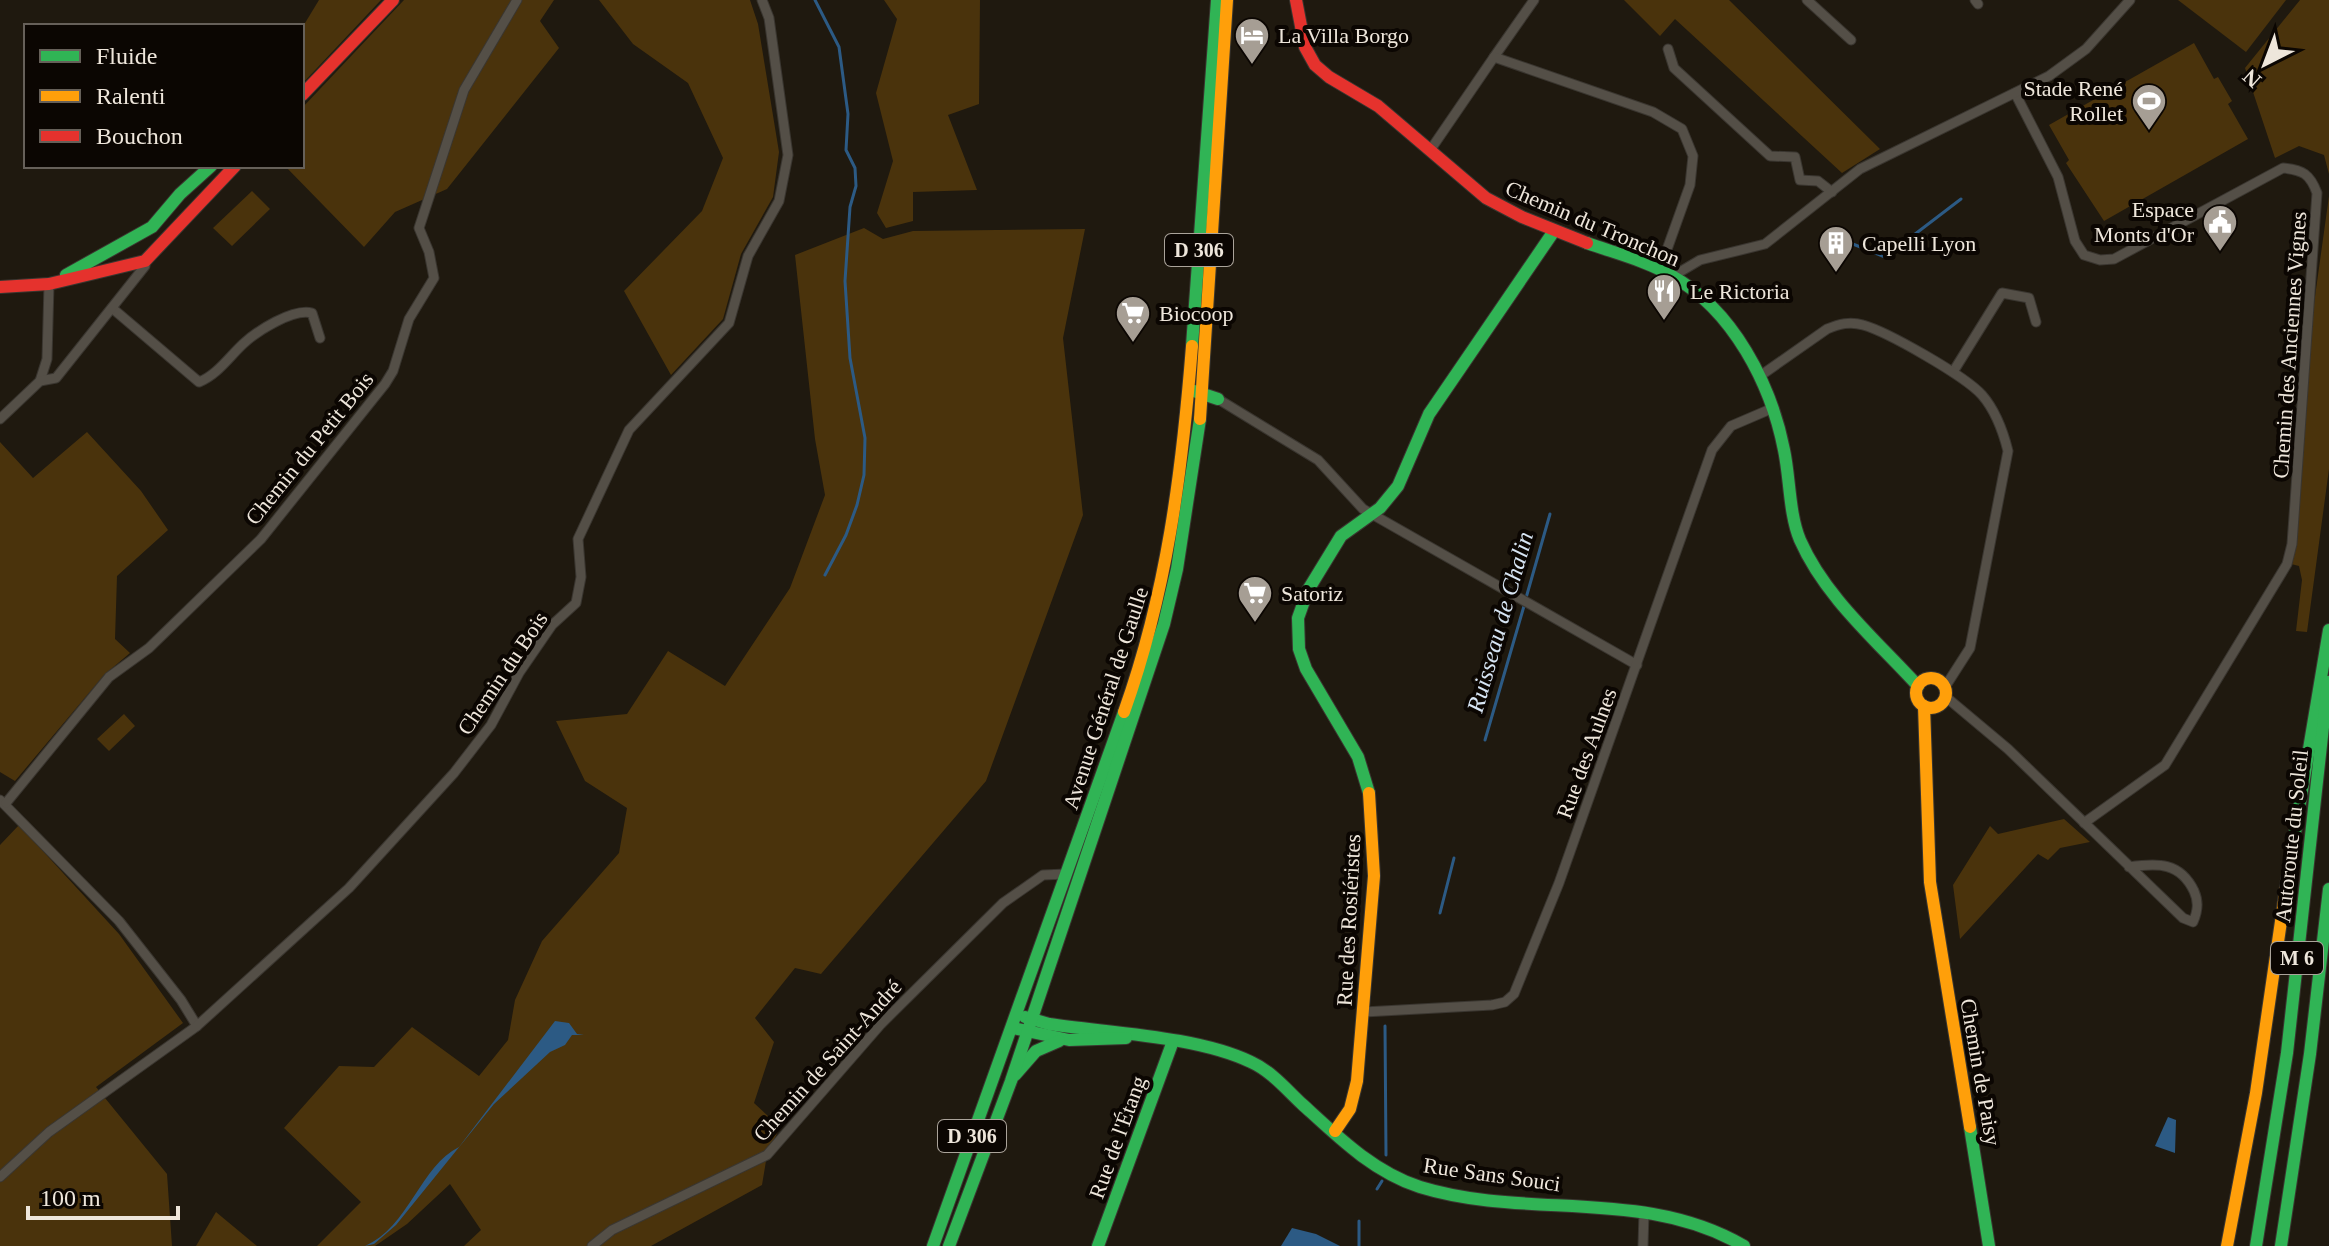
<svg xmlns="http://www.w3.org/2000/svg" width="2329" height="1246" font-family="'Times New Roman',serif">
<rect width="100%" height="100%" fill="#1f190f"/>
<g fill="#4a330c">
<polygon points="319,0 381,0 302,84 302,28"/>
<polygon points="404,0 554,0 540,21 559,48 447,189 395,212 364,247 285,166 302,166 302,108"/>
<polygon points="599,0 750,0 758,24 779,152 773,197 741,254 723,319 671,375 624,291 702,211 723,158 688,83 633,44"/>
<polygon points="884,0 980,0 979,104 948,115 977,190 913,192 913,221 886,228 877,213 893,161 876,93 897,19"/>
<polygon points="1624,0 1729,0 1880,149 1842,173 1675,19 1660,36"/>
<polygon points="2178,0 2286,0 2246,52"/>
<polygon points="2300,0 2329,0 2329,174 2324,155 2299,146 2275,158 2245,68"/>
<polygon points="2194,43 2214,79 2218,77 2232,101 2228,104 2248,139 2104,221 2066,163 2069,160 2049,125"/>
<polygon points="252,191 270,209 232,246 213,228"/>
<polygon points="2329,196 2329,469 2307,632 2296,631 2302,580 2299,566 2291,564 2313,311"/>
<polygon points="864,228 883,239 913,231 1085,229 1063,338 1083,515 986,781 821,974 795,968 755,1018 774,1042 754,1103 780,1127 767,1155 762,1185 651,1246 464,1246 481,1230 450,1184 407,1224 375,1246 317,1246 361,1202 284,1128 339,1066 374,1067 412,1027 479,1076 508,1040 515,1000 542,941 619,853 627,808 585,781 556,721 627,714 668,651 725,686 790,588 825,495 815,439 795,255"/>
<polygon points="87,432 141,491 168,530 117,576 115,639 130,653 104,675 15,781 0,772 0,442 33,478"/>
<polygon points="124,714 135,726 109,751 97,739"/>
<polygon points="2064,819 2090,842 2060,848 2048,860 2038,854 1960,939 1953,885 1990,826 1998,834"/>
<polygon points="19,825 119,934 183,1023 96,1087 167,1174 172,1246 0,1246 0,845"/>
<polygon points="216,1212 257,1246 196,1246"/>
</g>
<g fill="#2c5a84">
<path d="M555 1021 569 1023 577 1034 584 1035H572L565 1045 550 1052 494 1104 396 1225 374 1244 365 1246C408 1228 421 1165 459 1147Z"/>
<polygon points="2168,1117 2176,1120 2175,1153 2155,1146"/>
<polygon points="1292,1228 1316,1234 1340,1246 1281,1246"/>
</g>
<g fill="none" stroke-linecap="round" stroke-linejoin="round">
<g stroke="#2c5a84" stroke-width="3">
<polyline points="815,0 839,47 848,114 846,150 855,168 856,186 850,207 845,281 850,358 865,438 864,475 857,505 846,535 825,575"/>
<polyline points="1833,236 1885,257 1961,199"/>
<polyline points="1526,598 1550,514"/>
<polyline points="1485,740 1524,606"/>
<polyline points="1440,913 1454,858"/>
<polyline points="1385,1026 1386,1155"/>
<polyline points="1377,1189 1382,1181"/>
<polyline points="1359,1221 1359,1246"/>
</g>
<g stroke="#3a3630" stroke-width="11">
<g id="street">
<polyline points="1807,0 1851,40"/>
<polyline points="1975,0 1978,4"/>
<polyline points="1668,49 1674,68 1770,156 1795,157 1800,180 1818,181 1832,192"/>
<polyline points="1494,57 1534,0"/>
<path d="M2015 93 2058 177 2075 241 2084 255 2100 260 2114 259 2283 168C2303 170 2310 174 2317 193L2292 544 2287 564 2165 765 2084 823"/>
<polyline points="1431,149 1494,57 1653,112 1682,129 1693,156 1690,185 1660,269"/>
<polyline points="1673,276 1700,260 1765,244 1860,169 2049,76 2086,49 2130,0"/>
<path d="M112 308 199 382C217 375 229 357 243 344 257 331 293 308 312 313L320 338"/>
<polyline points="1953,372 2002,293 2029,298 2036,322"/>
<path d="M1760 376 1827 329C1839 324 1850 321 1863 325 1888 332 1965 376 1982 395 1995 410 2003 431 2008 451L1970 648 1945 687"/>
<polyline points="40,381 47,359 49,284"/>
<polyline points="1218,399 1318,460 1363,509 1637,665"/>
<polyline points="0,419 40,381 56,378 145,266 145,261"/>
<path d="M1946 697 2008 749 2183 918 2193 922C2198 911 2199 902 2194 891 2180 862 2158 863 2129 867"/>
<polyline points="0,800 119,921 181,1000 197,1026"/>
<polyline points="6,803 109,677 149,648 261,539 385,384 393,371 409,319 434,278 429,252 419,228 464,90 517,0"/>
<polyline points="1364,1012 1492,1005 1505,1002 1514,994 1559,883 1712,450 1731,426 1773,408"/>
<polyline points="0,1177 49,1132 197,1026 349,888 454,773 491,725 519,673 552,625 576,603 581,577 578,539 629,430 729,323 748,256 779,201 788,155 769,18 762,0"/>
<polyline points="592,1246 612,1230 767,1155 881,1024 1003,903 1043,875 1066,874"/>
<polyline points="1643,1246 1644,1212"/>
</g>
</g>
<g stroke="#3a3630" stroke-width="14">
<g id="fast">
<path d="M1587 243C1615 253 1647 261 1672 276 1733 310 1771 384 1784 450 1790 478 1789 514 1800 540 1825 597 1877 641 1918 686"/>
<polyline points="66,275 152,227 180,194 211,166"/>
<polyline points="1192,346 1217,0"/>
<polyline points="1194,391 1218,399"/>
<polyline points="1369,793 1358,757 1306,669 1299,649 1298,618 1308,590 1341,536 1380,508 1398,486 1429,414 1554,231"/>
<polyline points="2287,880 2329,630"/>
<path d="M1025 1017 1049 1024C1109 1033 1197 1036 1251 1062 1271 1071 1286 1089 1302 1104 1337 1136 1373 1172 1420 1187 1527 1220 1643 1187 1744 1246"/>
<polyline points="1013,1028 1069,1040 1126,1038"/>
<polyline points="1015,1075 1036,1051 1059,1041"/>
<polyline points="1970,1127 1989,1246"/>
<polyline points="933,1246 1124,712"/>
<polyline points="949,1246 1011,1081 1164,624 1177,569 1200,419"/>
<polyline points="1098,1246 1173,1041"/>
<polyline points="2256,1246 2287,1053 2328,682"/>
<polyline points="2281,1246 2310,1054 2329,889"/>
</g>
</g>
<g stroke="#3a3630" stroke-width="14">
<g id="slow">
<polyline points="1200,419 1227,0"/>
<circle cx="1931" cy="693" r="15"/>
<polyline points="1924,706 1930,882 1970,1127"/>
<path d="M1124 712C1167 592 1182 472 1192 346"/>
<polyline points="1335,1131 1350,1109 1357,1081 1374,876 1369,793"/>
<polyline points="2227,1246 2256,1093 2287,880"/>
</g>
</g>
<g stroke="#3a3630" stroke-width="14">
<g id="jam">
<polyline points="1296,0 1305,47 1315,65 1329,77 1378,106 1486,198 1522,217 1587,243"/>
<polyline points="302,95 393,0"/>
<polyline points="0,287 49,284 145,261 235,166"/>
</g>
</g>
<use href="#street" stroke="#544f47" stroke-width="9"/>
<use href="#fast" stroke="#30b455" stroke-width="12"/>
<use href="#slow" stroke="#ff9f0a" stroke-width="12"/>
<use href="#jam" stroke="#e5322d" stroke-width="12"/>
</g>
<defs>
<g id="hotel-pin" transform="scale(1.8)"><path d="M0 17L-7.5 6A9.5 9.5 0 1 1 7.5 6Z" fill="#a69e94" stroke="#0b0602"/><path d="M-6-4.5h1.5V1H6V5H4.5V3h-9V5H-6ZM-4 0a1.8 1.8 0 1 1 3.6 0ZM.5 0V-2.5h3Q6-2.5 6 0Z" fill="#fff"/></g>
<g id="stadium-pin" transform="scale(1.8)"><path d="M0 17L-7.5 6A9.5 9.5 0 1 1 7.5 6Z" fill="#a69e94" stroke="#0b0602"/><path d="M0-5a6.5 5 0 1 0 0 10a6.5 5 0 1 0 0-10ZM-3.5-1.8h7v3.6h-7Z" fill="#fff"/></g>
<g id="civic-pin" transform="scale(1.8)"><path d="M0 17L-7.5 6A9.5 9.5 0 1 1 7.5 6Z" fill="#a69e94" stroke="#0b0602"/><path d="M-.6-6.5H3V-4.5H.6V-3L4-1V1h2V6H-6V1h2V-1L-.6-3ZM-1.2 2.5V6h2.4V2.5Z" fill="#fff"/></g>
<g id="building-pin" transform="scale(1.8)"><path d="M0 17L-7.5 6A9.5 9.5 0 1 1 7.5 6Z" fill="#a69e94" stroke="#0b0602"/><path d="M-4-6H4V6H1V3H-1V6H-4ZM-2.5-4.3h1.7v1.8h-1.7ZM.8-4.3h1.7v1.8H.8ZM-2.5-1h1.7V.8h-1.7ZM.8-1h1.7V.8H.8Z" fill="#fff"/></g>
<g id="restaurant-pin" transform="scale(1.8)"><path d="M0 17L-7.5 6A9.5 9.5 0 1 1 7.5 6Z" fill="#a69e94" stroke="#0b0602"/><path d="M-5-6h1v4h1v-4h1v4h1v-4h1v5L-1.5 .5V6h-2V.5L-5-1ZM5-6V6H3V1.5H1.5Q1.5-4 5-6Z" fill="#fff"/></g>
<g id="supermarket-pin" transform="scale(1.8)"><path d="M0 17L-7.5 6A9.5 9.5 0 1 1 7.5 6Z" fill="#a69e94" stroke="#0b0602"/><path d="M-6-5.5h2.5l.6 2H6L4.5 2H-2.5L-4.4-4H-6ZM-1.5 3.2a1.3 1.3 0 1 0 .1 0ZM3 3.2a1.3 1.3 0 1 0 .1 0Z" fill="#fff"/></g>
</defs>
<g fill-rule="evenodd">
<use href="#hotel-pin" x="1252" y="35"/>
<use href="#stadium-pin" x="2149" y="101"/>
<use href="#civic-pin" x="2220" y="222"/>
<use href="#building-pin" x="1836" y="243"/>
<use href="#restaurant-pin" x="1664" y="291"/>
<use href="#supermarket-pin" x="1133" y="313"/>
<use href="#supermarket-pin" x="1255" y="593"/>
</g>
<g text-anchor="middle" stroke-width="8" stroke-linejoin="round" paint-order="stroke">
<g fill="#0b0602" stroke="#aaa39a" stroke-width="2">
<rect x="1165" y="234" width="68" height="32" rx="6"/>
<rect x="2271" y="942" width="52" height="32" rx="6"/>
<rect x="938" y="1120" width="68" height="32" rx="6"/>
</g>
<g font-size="20" font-weight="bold" fill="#eee6db">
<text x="1199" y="257">D 306</text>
<text x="2297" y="965">M 6</text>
<text x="972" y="1143">D 306</text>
</g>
<g font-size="22" fill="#eee6db" stroke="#0b0602" text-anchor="start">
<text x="1278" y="43">La Villa Borgo</text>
<text x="2123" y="96" text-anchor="end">Stade René<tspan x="2123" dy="25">Rollet</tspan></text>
<text x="2194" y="217" text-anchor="end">Espace<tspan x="2194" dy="25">Monts d'Or</tspan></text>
<text x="1862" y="251">Capelli Lyon</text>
<text x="1690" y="299">Le Rictoria</text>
<text x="1159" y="321">Biocoop</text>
<text x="1281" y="601">Satoriz</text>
</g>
<g font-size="22" fill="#eee6db" stroke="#0b0602">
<text transform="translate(1593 223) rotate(23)" y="8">Chemin du Tronchon</text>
<text transform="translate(2289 345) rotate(-86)" y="8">Chemin des Anciennes Vignes</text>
<text transform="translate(309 448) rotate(-51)" y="8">Chemin du Petit Bois</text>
<text transform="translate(502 673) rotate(-56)" y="8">Chemin du Bois</text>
<text transform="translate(1105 698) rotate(-72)" y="8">Avenue Général de Gaulle</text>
<text transform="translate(1586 753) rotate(-70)" y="8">Rue des Aulnes</text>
<text transform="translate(2291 836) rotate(-84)" y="8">Autoroute du Soleil</text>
<text transform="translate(1348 920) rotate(-87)" y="8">Rue des Rosiéristes</text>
<text transform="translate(827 1060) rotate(-48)" y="8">Chemin de Saint-André</text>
<text transform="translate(1981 1072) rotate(80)" y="8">Chemin de Paisy</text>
<text transform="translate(1117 1137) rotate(-70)" y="8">Rue de l'Étang</text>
<text transform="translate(1492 1174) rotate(8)" y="8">Rue Sans Souci</text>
</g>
<g font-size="24" font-style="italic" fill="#d7e5f4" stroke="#0b0602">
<text transform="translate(1500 622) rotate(-74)" y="8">Ruisseau de Chalin</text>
</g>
</g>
<rect x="24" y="24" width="280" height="144" fill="#0b0602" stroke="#666059" stroke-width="2"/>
<rect x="40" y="50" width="40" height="12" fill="#30b455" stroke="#666059" stroke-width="2"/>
<text x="96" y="64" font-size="24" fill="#eee6db">Fluide</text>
<rect x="40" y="90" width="40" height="12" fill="#ff9f0a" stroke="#666059" stroke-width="2"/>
<text x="96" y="104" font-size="24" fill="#eee6db">Ralenti</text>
<rect x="40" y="130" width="40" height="12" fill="#e5322d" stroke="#666059" stroke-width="2"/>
<text x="96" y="144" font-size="24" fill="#eee6db">Bouchon</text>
<g transform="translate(2265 64) rotate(222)" stroke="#0b0602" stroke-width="6" paint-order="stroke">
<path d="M0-6L14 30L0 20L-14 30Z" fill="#eee6db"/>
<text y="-12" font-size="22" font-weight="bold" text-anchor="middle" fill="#eee6db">N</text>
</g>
<path d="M28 1206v12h150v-12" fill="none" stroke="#eee6db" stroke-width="4"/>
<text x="40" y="1206" font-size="24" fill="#eee6db" stroke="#0b0602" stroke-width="6" paint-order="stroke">100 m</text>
</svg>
